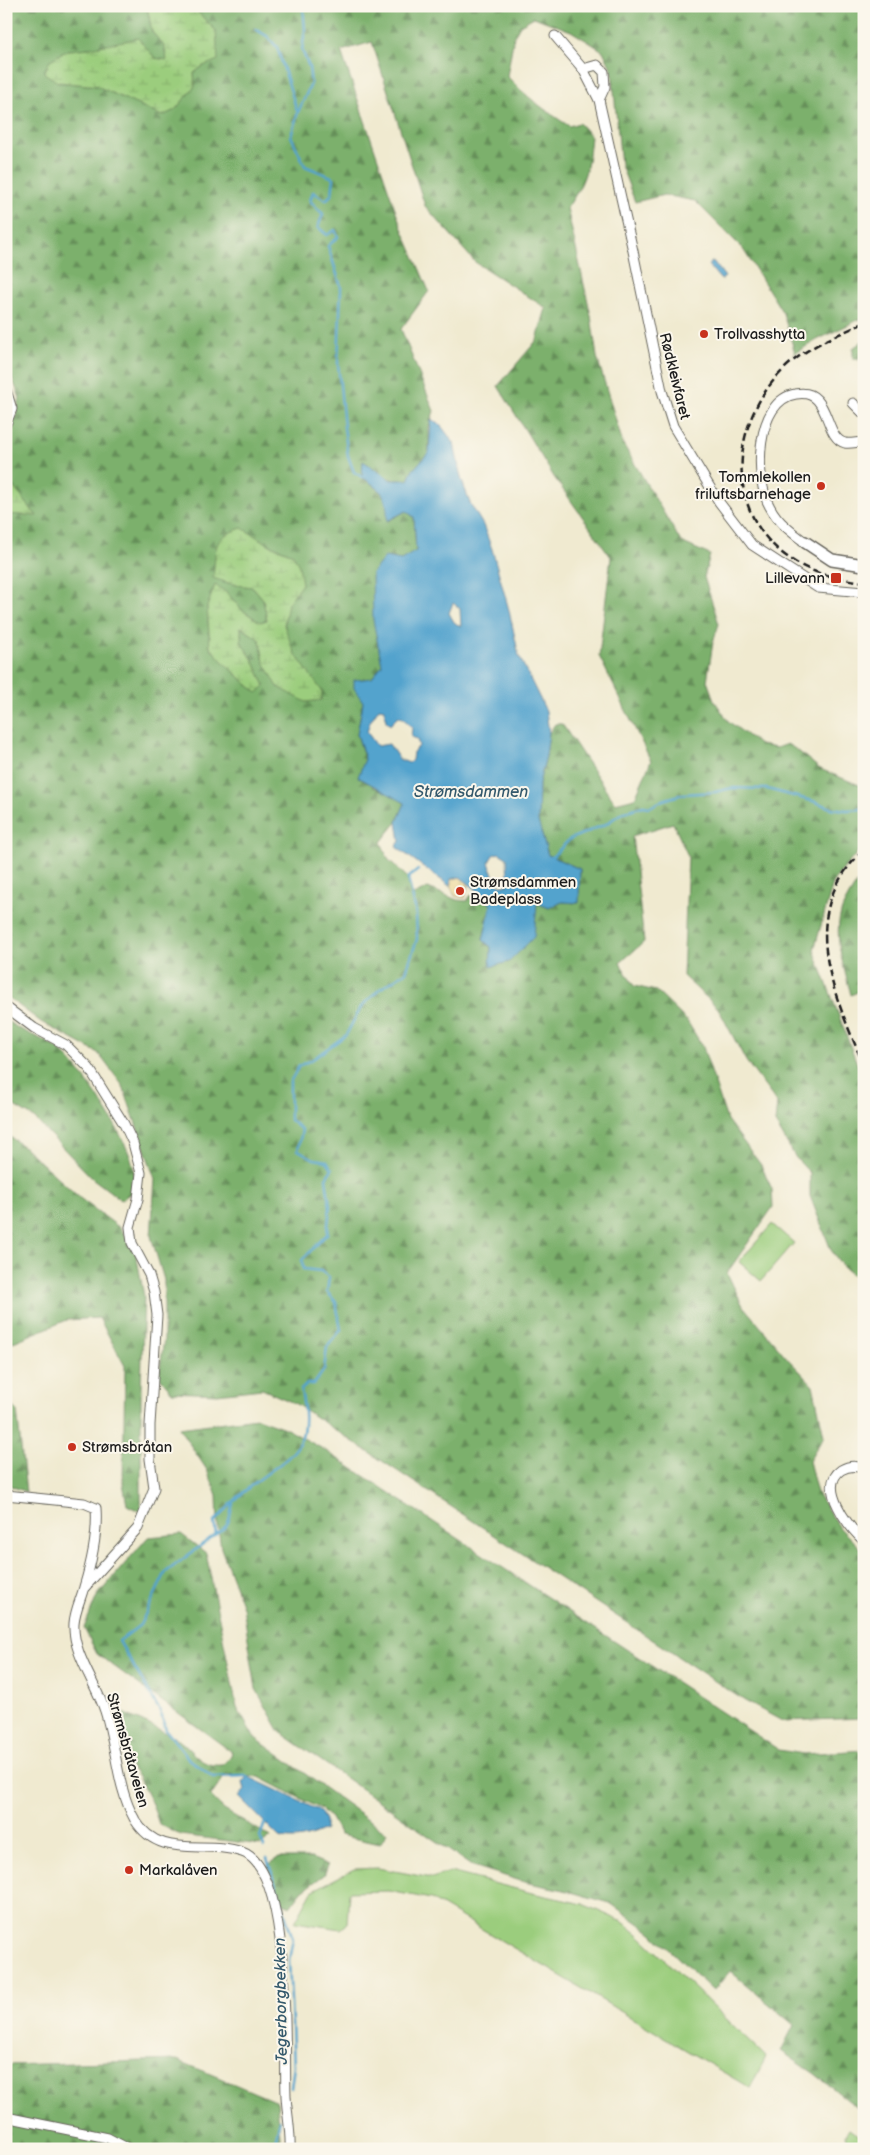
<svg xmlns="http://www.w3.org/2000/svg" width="870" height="2155" font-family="'Balsamiq Sans',sans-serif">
<defs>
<pattern id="forest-firs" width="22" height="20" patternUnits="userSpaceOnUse" patternTransform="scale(1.25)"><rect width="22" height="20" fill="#7cb06c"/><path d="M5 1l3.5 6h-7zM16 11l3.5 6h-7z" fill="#658e58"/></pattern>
<pattern id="wetland-marsh" width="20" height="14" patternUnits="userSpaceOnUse" patternTransform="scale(1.25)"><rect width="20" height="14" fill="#9bcd7d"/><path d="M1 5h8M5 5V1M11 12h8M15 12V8" fill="none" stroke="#85af6b"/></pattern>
<pattern id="sand-dots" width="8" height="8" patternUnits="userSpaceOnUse" patternTransform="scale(1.25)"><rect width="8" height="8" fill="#eeda9e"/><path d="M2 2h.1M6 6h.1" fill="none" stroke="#ccba88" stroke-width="1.8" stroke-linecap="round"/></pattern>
</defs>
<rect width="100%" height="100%" fill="#fbf7ec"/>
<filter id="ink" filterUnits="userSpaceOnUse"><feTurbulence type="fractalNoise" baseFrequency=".02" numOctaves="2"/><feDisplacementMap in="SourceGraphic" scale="10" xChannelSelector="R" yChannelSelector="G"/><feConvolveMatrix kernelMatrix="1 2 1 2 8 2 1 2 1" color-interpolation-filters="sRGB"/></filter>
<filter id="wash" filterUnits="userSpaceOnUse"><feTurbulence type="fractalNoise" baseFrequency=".0096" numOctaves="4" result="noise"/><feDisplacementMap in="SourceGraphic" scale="20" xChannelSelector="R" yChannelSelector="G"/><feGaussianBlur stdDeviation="1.12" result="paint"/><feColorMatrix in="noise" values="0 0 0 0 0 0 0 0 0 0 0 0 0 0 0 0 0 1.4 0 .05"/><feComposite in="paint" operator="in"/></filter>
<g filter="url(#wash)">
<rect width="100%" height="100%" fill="#f0ead0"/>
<g fill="#9bcd7d" stroke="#5c744c">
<polygon points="772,1224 794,1243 761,1281 739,1262"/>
<polygon points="378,1868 432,1878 450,1872 532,1893 583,1904 623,1922 639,1935 766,2057 750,2088 431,1899 389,1891 349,1892 347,1924 341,1929 295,1922 312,1891 354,1869"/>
<polygon points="849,2128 864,2139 864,2149 849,2149 845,2135"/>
</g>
<g fill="url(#forest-firs)" stroke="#4c6644" fill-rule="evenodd">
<path d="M8 6H147L152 32 164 46 167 60 90 48 68 50 58 82 97 86 162 116 175 110 195 86 194 73 203 66 216 31 192 6H864V317L817 340 795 353 783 313 743 249 695 201 664 195 635 202 621 165 612 70 603 51 571 31 534 17 520 25 514 36 507 76C525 96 546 111 569 126L579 123 591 136C588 169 586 180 567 208L591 316 597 357 623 444 681 542 710 555 704 577 719 624 713 642 707 681 714 700 728 721 760 745 776 748 787 744 797 750 820 769 864 787V845L834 880 814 950 864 1082V1274L856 1278 843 1267 831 1250 810 1196V1173L796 1158 775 1123 777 1103 746 1061 718 1008 683 976 688 856 673 823 632 836 644 942 620 963 634 986 656 991 687 1021 703 1047 727 1120 761 1165 772 1189 773 1207 727 1273 743 1306 788 1359 813 1385 824 1436 809 1461 817 1493 840 1528 864 1552V1718L782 1721 745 1701 296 1404 262 1389 217 1394 172 1392 159 1376 164 1339V1280L151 1236 155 1179 123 1086 98 1053 41 1022 6 996V514L36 515 11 484 6 483V431L15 419 20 398 6 363V16ZM372 42 425 206 475 262 546 308 537 340 498 386 554 477 611 557 599 656 651 761 635 798 615 803 562 724H555L549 733 546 756 539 783 538 822 548 855 580 869 578 903 562 902 549 908 537 903 509 962 491 966V947L483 940 491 905 481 893 470 896 467 901 457 900 428 888 411 896 408 878 388 859 381 842 397 822 405 803 394 795 373 787 357 734 363 702 372 678 382 665 379 647 401 560 416 552 414 517 406 511 388 521C388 495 382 491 362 477L363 461 391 480H408L412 471 429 452V427L434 411 401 329 429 291 401 226 341 51ZM270 545 293 554 302 584C298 589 290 596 288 603 274 634 305 667 321 691L264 662 260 640 241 627V642L257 693 224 663 210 647 207 607 227 593 242 610 260 622 267 620 263 599 253 587 235 585Z"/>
<polygon points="864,340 864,359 853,359 853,348"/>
<path d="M864 873V989L851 995C844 966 830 931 845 903 850 893 857 883 864 873Z"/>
<path d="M6 1020C21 1032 41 1037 57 1048 80 1064 130 1142 134 1170 135 1177 132 1186 131 1193L121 1200 92 1178 34 1118 6 1101Z"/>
<polygon points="6,1134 24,1147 81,1199 120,1228 135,1248 144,1296 141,1388 141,1512 127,1505 123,1483 125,1366 99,1318 67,1320 6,1345"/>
<polygon points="6,1400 17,1411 26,1492 6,1484"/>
<polygon points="257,1418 285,1428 323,1449 779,1750 804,1754 864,1750 864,2113 815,2074 781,2051 794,2025 730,1971 713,1991 651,1932 610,1903 564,1890 524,1882 470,1865 280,1732 256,1689 243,1607 221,1548 218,1527 217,1495 207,1470 179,1428"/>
<path d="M181 1534 206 1553 237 1708 254 1737 387 1833 380 1844 340 1835 331 1818 321 1809 259 1777 226 1774 211 1796 224 1810 271 1837 261 1845 180 1835 159 1824 152 1804 138 1777 124 1758 111 1707C132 1718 157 1727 177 1739 194 1750 198 1767 222 1765L230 1758 232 1752 97 1654 84 1628 97 1596 148 1537Z"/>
<polygon points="279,1858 311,1858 328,1865 324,1875 302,1891 290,1907 281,1901 266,1866"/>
<polygon points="177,2060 277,2102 281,2149 6,2149 6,2065"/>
</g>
<g fill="url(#wetland-marsh)" stroke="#5c744c">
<polygon points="147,6 192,6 216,31 218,60 203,66 194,73 195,86 175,110 162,116 97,86 58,82 44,73 50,60 68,50 90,48 138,38 155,58 167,60 164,46 152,32"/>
<polygon points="6,483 11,484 37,516 6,514"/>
<path d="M242 528 270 545 293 554 299 566 302 584 288 603 284 625 295 654 322 691 321 700 306 702 278 687 264 662 260 640 241 627V642L253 660 265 686 257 693 224 663 210 647 207 607 215 585 227 593 242 610 260 622 267 620 263 599 253 587 235 585 213 578C217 548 210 538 242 528Z"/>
</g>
<polygon fill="url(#sand-dots)" stroke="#857b5d" points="460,877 468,883 465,898 455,896 451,887 451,879"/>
<g fill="#52a3cd" stroke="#376074" fill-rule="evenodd">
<polygon points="713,261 725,277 721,280 708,265"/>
<path d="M431 420 439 423 454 443 461 478 470 503 483 525 492 549 509 610 519 656 546 711 549 733 546 756 539 783 538 821 548 855 580 869 579 903 562 902 549 908 537 903 534 937 509 962 490 967 491 947 483 940 491 905 481 893 460 877 451 879V887L396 847 400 841 397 822 405 803 358 777 365 759 357 734 363 702 354 688V680L372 678 382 665 373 620 372 573 385 557 401 560 416 551 414 517 406 511 387 521C388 495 383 491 362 477L363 461 391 480H408L412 471 429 452ZM453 603 460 609 461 627 454 622 449 613ZM379 708 384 709 386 721 390 725 398 717 403 718 412 728 411 737 417 739 419 746 413 752 412 760 409 763 399 759 389 744 377 746 367 732 370 722ZM499 853 507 858 508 885H500L495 881 489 862 493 855Z"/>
<path d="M247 1776 320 1811 325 1820V1830C311 1837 294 1842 279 1837L239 1797 245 1790 243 1782Z"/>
</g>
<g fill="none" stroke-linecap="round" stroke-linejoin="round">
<g stroke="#52a3cd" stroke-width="2.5">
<polyline points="303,6 305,30 302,50 309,67 311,84 298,112 291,136 305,166 334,178 332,194 326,200 313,192 310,201 323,214 318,227 327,235 335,230 338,237 328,246 341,287 338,363 344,427 348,456 354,472 362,477"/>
<polyline points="255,29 267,36 277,47 297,111"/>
<polyline points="552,857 570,839 606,824 623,812 643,806 650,807 663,800 683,794 715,792 732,788 767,789 816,802 831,808 846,810 864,809"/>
<path d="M216 1534C232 1524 228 1520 233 1504"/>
<path d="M247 1776 213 1777 188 1758 166 1730 160 1711 119 1641 140 1625 166 1572 216 1534 214 1522C225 1511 235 1499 247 1489 289 1454 314 1454 301 1390L307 1384H314L324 1370 327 1347 341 1330 336 1302 327 1292 329 1277 321 1271 303 1269 302 1260 327 1234 330 1207 326 1178 332 1169 327 1161 314 1159 298 1150 302 1130 290 1120V1082L299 1066 313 1059 346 1035 361 1007 380 989 406 972 417 939 416 912 408 878 418 870"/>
<polyline points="264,1847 260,1837 265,1822"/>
<polyline points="267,1858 293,1939 289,1960 294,2066 291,2088"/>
<polyline points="273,2149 280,2120"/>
</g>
</g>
</g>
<g filter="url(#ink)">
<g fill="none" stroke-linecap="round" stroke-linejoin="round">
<g stroke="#66645b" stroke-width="11">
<g id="minor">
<polyline points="555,36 583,69 599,100 633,251 662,391 673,426 719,502 752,545 818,588 864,592"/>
<polyline points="583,69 597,65 604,72 605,87 599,100"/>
<polyline points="6,390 12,409 6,424"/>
<polyline points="853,403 864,414"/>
<path d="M805 542C791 532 778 522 770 507 754 480 755 400 796 394 831 387 823 438 845 443 850 444 858 442 864 442"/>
<polyline points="6,1007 34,1028 66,1045 89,1068 124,1124 133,1143 141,1173 138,1199 130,1227 132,1243 149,1275 154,1292 157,1315 150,1425 150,1459 154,1488 138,1528 85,1587"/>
<path d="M864 1469C856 1465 848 1466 841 1470 817 1487 849 1527 864 1541"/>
<path d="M6 1495 84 1503 96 1508C98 1535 92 1561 84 1587 81 1599 75 1610 74 1623 72 1653 96 1683 105 1711 117 1747 116 1786 135 1820 160 1861 204 1839 242 1852 293 1869 284 2049 286 2096 287 2114 291 2131 290 2149"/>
<polyline points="6,2117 108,2138 129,2149"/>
</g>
</g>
<g stroke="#66645b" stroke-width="14">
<polyline id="tertiary" points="805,542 832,560 864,565"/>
</g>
<use href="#minor" stroke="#fff" stroke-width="9"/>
<use href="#tertiary" stroke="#fff" stroke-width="11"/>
<g stroke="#1c1c1c" stroke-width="2.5" stroke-dasharray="8 4" stroke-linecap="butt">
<path d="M864 323C835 336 804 348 782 371 728 426 724 519 795 562 816 575 840 579 864 582"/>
<path d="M864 850C794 914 834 993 864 1066"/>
</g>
</g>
</g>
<g fill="#c8321e" stroke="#fbf7ec" stroke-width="2">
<circle cx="704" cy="334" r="5"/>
<circle cx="821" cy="486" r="5"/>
<rect x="830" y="572" width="12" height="12" rx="2.5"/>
<circle cx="460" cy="891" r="5"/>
<circle cx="72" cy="1447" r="5"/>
<circle cx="129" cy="1870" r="5"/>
</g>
<g text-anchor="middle" stroke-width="4" stroke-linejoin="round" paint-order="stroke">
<g font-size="15" fill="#1c1c1c" stroke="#fbf7ec" text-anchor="start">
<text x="714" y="339">Trollvasshytta</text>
<text x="811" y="482" text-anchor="end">Tommlekollen<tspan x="811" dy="17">friluftsbarnehage</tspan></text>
<text x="825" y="583" text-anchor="end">Lillevann</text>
<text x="470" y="887">Strømsdammen<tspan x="470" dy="17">Badeplass</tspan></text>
<text x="82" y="1452">Strømsbråtan</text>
<text x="139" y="1875">Markalåven</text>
</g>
<g font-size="15" fill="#1c1c1c" stroke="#fbf7ec">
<text transform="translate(675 376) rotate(76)" y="5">Rødkleivfaret</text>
<text transform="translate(128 1750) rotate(74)" y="5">Strømsbråtaveien</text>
</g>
<g font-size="16" font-style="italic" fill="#34596c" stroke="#fbf7ec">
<text x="471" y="797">Strømsdammen</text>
<text transform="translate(280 2001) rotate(-91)" y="6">Jegerborgbekken</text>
</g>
</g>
<rect width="870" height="2155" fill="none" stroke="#fbf7ec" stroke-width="25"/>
</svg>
